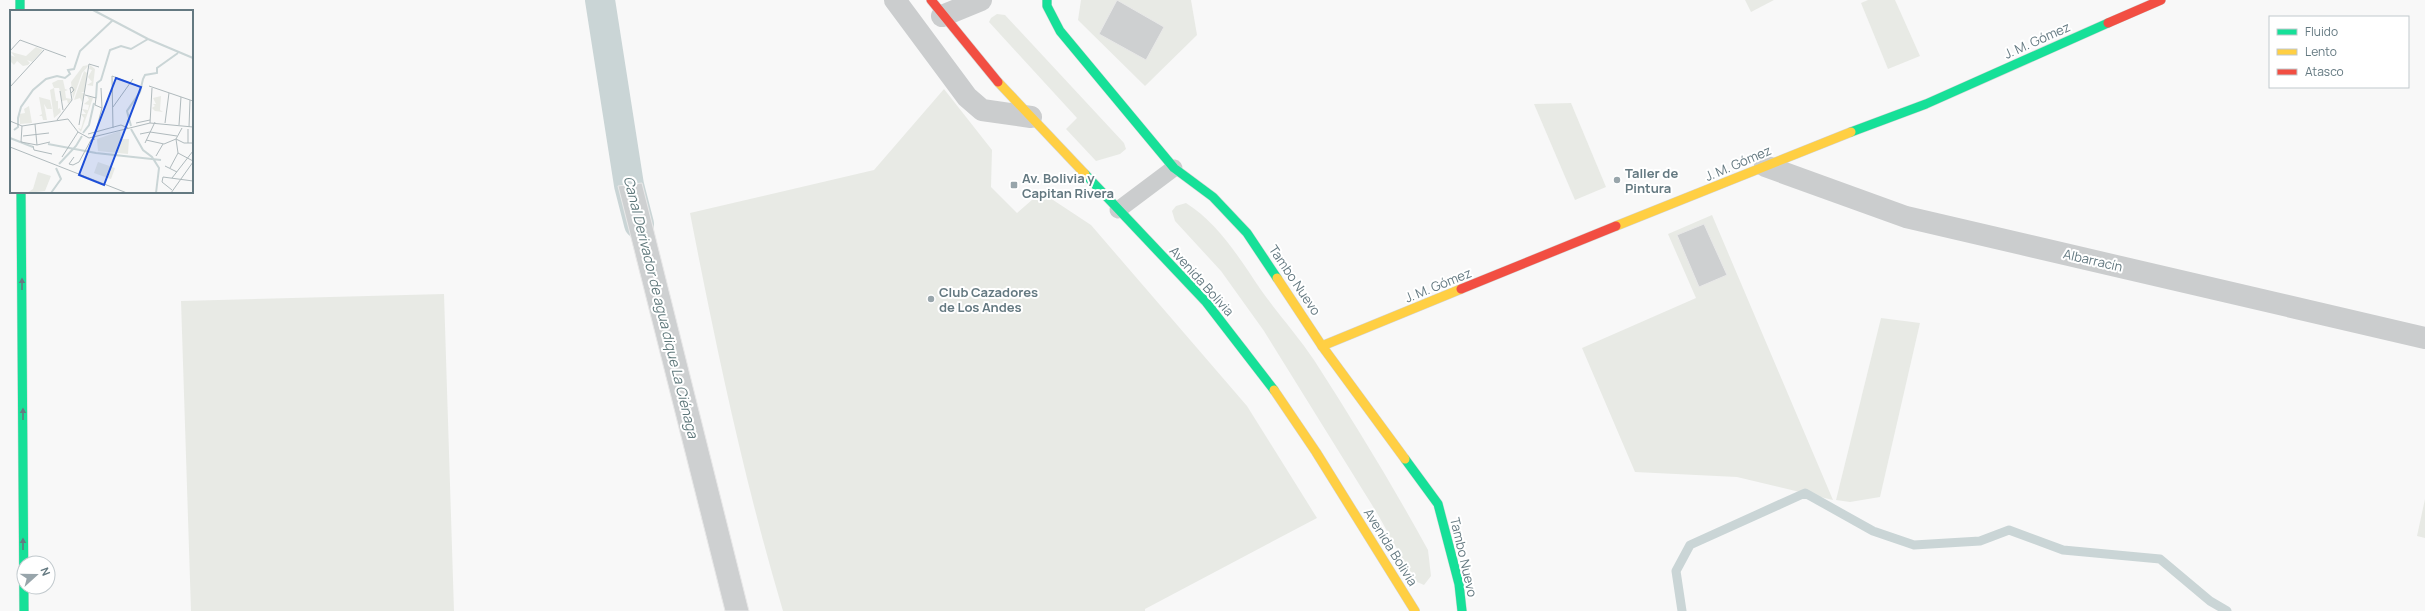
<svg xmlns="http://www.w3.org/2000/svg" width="2425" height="611" font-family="Manrope,sans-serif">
<rect width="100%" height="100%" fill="#f8f8f8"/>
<g fill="#e8eae5">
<polygon points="1081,0 1191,0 1197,35 1145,86 1078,20"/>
<polygon points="1745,0 1774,0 1751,12"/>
<polygon points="1868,0 1895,0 1920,56 1888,69 1861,3"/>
<polygon points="997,14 1005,15 1124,143 1126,149 1120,154 1096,161 1066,129 1077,118 989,22 991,18"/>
<path d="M944 89 992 150 991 187 1017 213 1041 192 1091 225 1247 406 1317 518 1145 609V611H783C744 480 716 347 690 213L874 170Z"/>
<polygon points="1571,103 1606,187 1575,200 1534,104"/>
<path d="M1186 203C1218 223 1240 259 1261 290 1278 314 1298 336 1314 360 1354 422 1393 486 1428 550L1431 576 1424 585 1415 581 1377 513 1264 331 1221 271 1175 221 1172 211 1176 206Z"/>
<polygon points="1712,215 1833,500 1737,477 1635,472 1582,348 1696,298 1668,234"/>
<polygon points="444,294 454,611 191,611 181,301"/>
<polygon points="1881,318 1920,323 1880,497 1850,502 1836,500"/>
<polygon points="2425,499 2425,538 2417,536"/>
</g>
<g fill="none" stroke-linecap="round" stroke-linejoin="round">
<polyline stroke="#cad5d6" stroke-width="9" points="1682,611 1676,571 1690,545 1805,493 1873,531 1914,545 1980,541 2009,530 2063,550 2160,559 2210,601 2227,611"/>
<polyline stroke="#cad5d6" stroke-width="30" points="600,0 629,185 639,224"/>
</g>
<g fill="#ced0d1" stroke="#e8e8e8">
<polygon points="1117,0 1164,27 1146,60 1099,34"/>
<polygon points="642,183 749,611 725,611 618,186"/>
<polygon points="1704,224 1727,275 1699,287 1677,235"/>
</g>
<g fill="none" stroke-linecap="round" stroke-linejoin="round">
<g stroke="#d4d5d5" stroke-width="10">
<g id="fast">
<polyline points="20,0 20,11"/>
<polyline points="1047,0 1047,6 1060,31 1174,168 1213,197 1247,233 1277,278"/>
<polyline points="1851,132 1926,104 2108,23"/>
<polyline points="1085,174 1206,302 1274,390"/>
<polyline points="21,192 24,611"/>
<polyline points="1405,459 1438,504 1459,584 1462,611"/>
</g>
</g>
<g stroke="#d4d5d5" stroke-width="10">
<g id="slow">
<polyline points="998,82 1085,174"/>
<polyline points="1616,226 1851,132"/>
<polyline points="1277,278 1322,346 1405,459"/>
<polyline points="1322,346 1461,289"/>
<polyline points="1274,390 1316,452 1415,611"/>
</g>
</g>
<g stroke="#d4d5d5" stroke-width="10">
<g id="jam">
<polyline points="931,0 998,82"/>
<polyline points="2108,23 2161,0"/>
<polyline points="1461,289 1616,226"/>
</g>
</g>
<polyline stroke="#cbcdce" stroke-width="17" points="1118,210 1174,168"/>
<g stroke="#cbcdce" stroke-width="22">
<polyline points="895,0 967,97 982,110 1031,117"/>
<polyline points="942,16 981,0"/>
<polyline points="1765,166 1906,217 2425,338"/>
</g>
<use href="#fast" stroke="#16e098" stroke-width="9"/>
<use href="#slow" stroke="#ffcf43" stroke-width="9"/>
<use href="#jam" stroke="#f24e42" stroke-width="9"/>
</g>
<defs><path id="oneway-solid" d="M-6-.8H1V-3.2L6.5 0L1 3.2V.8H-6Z"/></defs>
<g fill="#647981">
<use href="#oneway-solid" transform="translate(22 284) rotate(-90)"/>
<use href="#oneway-solid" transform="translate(23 414) rotate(-90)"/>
<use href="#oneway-solid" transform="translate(23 544) rotate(-90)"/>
</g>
<g fill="#98a5ab" stroke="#fff" stroke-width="1.5">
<circle cx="1617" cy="180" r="4"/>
<rect x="1010" y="181" width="8" height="8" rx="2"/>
<circle cx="931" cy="299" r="4"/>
</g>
<g text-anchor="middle" stroke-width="4" stroke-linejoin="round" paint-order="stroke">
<g font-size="13" fill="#647981" stroke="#fff">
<text transform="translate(2037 40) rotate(-24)" y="5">J. M. Gómez</text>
<text transform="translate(1738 163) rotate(-23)" y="5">J. M. Gómez</text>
<text transform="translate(2093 260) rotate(13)" y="5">Albarracín</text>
<text transform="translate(1295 280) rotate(56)" y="5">Tambo Nuevo</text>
<text transform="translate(1202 281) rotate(48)" y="5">Avenida Bolivia</text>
<text transform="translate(1438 285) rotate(-22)" y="5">J. M. Gómez</text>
<text transform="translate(1391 547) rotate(58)" y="5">Avenida Bolivia</text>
<text transform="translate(1464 557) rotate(77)" y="5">Tambo Nuevo</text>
</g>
<g font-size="13" font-weight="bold" fill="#647981" stroke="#fff" text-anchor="start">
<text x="1625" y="178">Taller de<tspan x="1625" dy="15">Pintura</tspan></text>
<text x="1022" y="183">Av. Bolivia y<tspan x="1022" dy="15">Capitan Rivera</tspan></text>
<text x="939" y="297">Club Cazadores<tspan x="939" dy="15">de Los Andes</tspan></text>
</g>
<g font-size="14" font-style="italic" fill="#5f787b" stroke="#fff">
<text transform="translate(661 307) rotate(76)" y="5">Canal Derivador de agua dique La Ciénaga</text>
</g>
</g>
<g transform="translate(10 10)">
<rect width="183" height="183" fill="#f8f8f8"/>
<path d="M26 37 33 40 22 52 17 50 20 53 18 55 13 56 7 51 4 55 0 51V45L5 47 1 42 16 46ZM79 55 72 63 63 89 61 72 73 56ZM80 55 85 59 83 76 77 75 82 72 78 67 82 60 79 59ZM74 61 77 63 75 82H71L75 84 72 92 70 88 64 90ZM48 70H53L55 79 58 80 55 81 56 88 62 89 58 94 57 90 52 91 49 78H44L46 91H48V99L50 98 51 102 44 108 40 80 44 78 42 73ZM77 86 83 88 71 122 68 118 71 119 74 108 71 104H76L72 99 78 100 79 95 74 94 79 90ZM151 86 150 100 153 102 145 101 142 98 145 96 143 94H146L143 88ZM29 87 40 90 42 99H37L34 94 37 110H33L32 106H29L32 104ZM19 96 22 113 10 114 9 104 15 103 14 99ZM110 121 111 129H119L118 144 88 141 87 129ZM88 152 105 158 101 169 84 163ZM28 162 41 166 35 181 17 183 23 179Z" fill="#e8eae5"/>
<path fill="none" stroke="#cad5d6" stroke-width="2" d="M83 0 138 29 183 48M86 88 87 73 91 70 100 40 111 36 121 39 138 29M121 116 117 101 130 82 133 69 135 65 147 63V58L168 43M121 119 133 140 142 147 149 158 146 183M4 120 8 117V108L11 97 23 80 36 69 47 66 55 68 60 64 58 60 64 59 70 41 103 10M73 123 79 115 84 93M0 128 23 137M38 134 86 143 151 150M49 154 66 136 72 126M41 183 51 169 46 158"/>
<path fill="none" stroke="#b0babd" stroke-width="1" d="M0 41 10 30 56 47M139 76 183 91M0 77 34 40M50 81 53 100M75 85 86 88 85 95 92 98M103 97 123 69M47 110 62 90 60 78 62 77 64 80 61 83M0 111 12 116 58 109 68 122 79 128 140 113 183 117M126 113 140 110M140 113 142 78M155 113 159 83M25 114 27 135 40 132M69 115 79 54 89 57M169 115 171 87M12 116 11 132 27 135M179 117 180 90M103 118 102 66 120 73M78 124 111 115 118 118M130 124 140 122 167 126M13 126 39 123M84 128 92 98 91 78M136 130 154 134 166 129 174 133H183M135 133 145 112M178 133V119M23 136 24 140 42 144M0 137 117 183M168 143 183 151M146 146 153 134M52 147 68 122M64 147 59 154 63 155 69 152 81 130 85 129M155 156 167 162M160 158 168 143 166 129 172 118M162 168 183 141M162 180 152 172 153 167 183 171M161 183 183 152"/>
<path fill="#1d4ed8" fill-opacity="0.15" stroke="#1d4ed8" stroke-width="2" d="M106 68 131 77 94 175 69 165Z"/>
<rect width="183" height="183" fill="none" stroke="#647981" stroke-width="2"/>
</g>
<rect x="2269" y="16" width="140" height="72" fill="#ffffff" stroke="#c1c9cd"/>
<rect x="2277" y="29" width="20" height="6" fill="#16e098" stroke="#c1c9cd"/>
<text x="2305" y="36" font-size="12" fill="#647981">Fluido</text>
<rect x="2277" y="49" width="20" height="6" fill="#ffcf43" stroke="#c1c9cd"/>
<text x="2305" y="56" font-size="12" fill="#647981">Lento</text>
<rect x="2277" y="69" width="20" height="6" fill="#f24e42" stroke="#c1c9cd"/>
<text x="2305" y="76" font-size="12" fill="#647981">Atasco</text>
<g transform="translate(36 575) rotate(69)"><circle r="19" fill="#ffffff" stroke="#c1c9cd"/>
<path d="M0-3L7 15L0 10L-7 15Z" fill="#98a5ab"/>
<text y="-6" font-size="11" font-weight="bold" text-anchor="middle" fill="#647981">N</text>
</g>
</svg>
